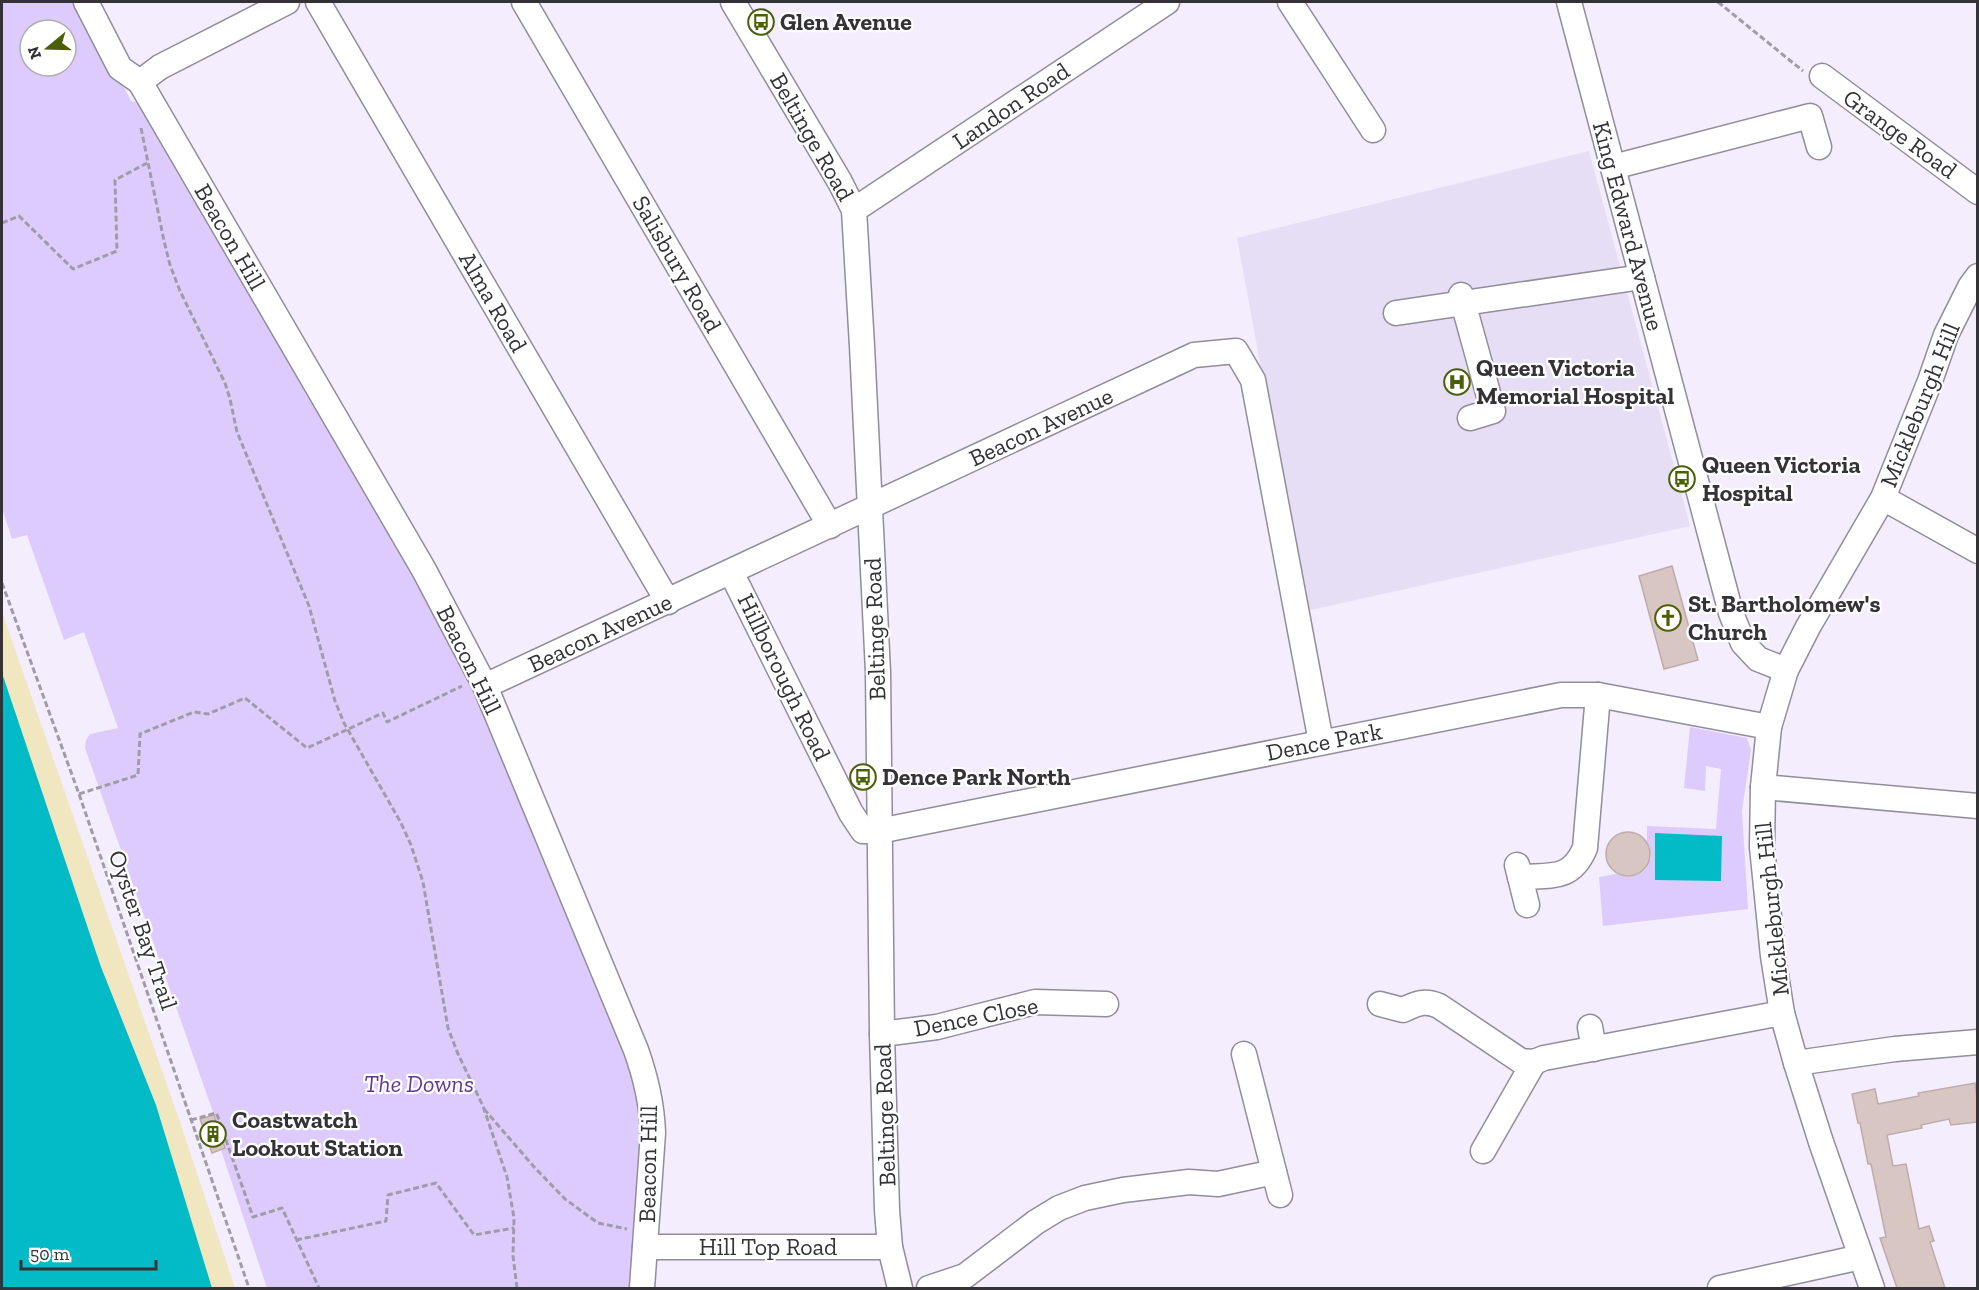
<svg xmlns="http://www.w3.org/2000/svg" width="1979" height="1290" font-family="'Zilla Slab',serif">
<rect width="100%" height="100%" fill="#f3edfd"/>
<polygon fill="#e6def4" points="1589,151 1690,526 1306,611 1237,238"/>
<g fill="#decbfe" fill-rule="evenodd">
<path d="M2 2H80L131 101 140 103 410 568 482 704 625 1054 635 1082 643 1131 629 1288H267L221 1150 225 1148 214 1115 85 748 86 740 90 734 118 728 84 632 64 640 27 535 12 539 2 508ZM30 30H66V66H30Z"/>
<polygon points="1690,727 1747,738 1751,750 1742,811 1748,909 1603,926 1599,877 1616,874 1627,877 1637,875 1646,869 1651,858 1650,847 1647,842 1647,826 1716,829 1721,769 1706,766 1705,791 1684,788"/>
</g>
<polygon fill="#f0e7c1" points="2,612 181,1125 235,1288 169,1288 2,797"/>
<g fill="#03bbc7">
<polygon points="2,673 101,967 156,1105 212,1288 2,1288"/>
<polygon points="1655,833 1722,836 1721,881 1655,880"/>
</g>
<g fill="#d8c6c3" stroke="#beacaa" stroke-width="1.5">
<polygon points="1672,566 1698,660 1664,669 1639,576"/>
<circle cx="1628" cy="854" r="22"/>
<polygon points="1975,1083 1977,1098 1977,1122 1951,1125 1949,1119 1921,1125 1922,1128 1887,1135 1893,1166 1906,1164 1919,1229 1929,1226 1934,1241 1930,1242 1945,1288 1897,1288 1880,1238 1886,1237 1871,1164 1868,1164 1860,1123 1858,1123 1852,1094 1875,1089 1878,1104 1919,1096 1918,1093"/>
<polygon points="214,1115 225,1148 212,1153 200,1119"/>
</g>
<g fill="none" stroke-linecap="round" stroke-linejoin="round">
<g stroke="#928d9b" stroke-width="27">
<g id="minor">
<path d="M86 2 120 68 140 82 424 570 485 686 636 1050C646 1078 652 1104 653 1133L642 1288"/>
<polyline points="318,2 668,602"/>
<polyline points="524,2 830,526"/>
<polyline points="733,2 840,182 854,210 862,346 878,672 882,1034 887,1210 890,1247 900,1288"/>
<polyline points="1290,2 1373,130"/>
<polyline points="1569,2 1731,613 1743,643 1758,659 1786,670"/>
<polyline points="1822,76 1978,192"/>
<polyline points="140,82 160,67 287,2"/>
<polyline points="1613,167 1810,116 1819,147"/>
<polyline points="854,210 1167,2"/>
<polyline points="1461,295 1493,411 1470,418"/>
<polyline points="1396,313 1642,277"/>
<polyline points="1883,498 1978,551"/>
<polyline points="731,572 851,813 863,831 879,831 1561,695 1598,695 1769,727"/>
<polyline points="485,686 1194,355 1236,351 1253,380 1321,742"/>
<polyline points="1763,787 1978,806"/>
<polyline points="1517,865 1527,905"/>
<path d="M1520 877C1551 875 1571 881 1585 848L1598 695"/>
<path d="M1380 1004 1403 1010C1417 1003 1425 1000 1439 1006L1521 1061 1534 1062 1544 1058 1782 1013"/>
<polyline points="1590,1027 1594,1049"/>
<polyline points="882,1034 937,1027 1035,1002 1106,1004"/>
<polyline points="1244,1054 1280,1195"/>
<polyline points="1796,1063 1895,1049 1978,1042"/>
<polyline points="1483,1151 1534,1062"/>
<polyline points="645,1247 890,1247"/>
<polyline points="929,1288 965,1276 1036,1222 1059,1208 1085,1198 1123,1190 1189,1182 1218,1184 1274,1172"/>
<polyline points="1720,1288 1861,1257"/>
<polyline points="1872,1288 1821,1142 1796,1063 1782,1013 1773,956 1762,847 1763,787 1769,727 1786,670 1808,627 1883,498 1930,381 1946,335 1970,287 1978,276"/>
</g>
</g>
<g stroke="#a09ca7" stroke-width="3" stroke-dasharray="6 3" stroke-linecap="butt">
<polyline points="1718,2 1803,71"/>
<polyline points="141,128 164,241 170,265 180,291 225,383 230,399 237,432 309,606 335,701 344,723 401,823 411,845 423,882 448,1028 458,1054 483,1106 507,1177 514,1218 513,1256 517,1288"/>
<polyline points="2,223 19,216 73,269 117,251 115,180 149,162"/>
<polyline points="2,583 79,794 249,1288"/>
<polyline points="79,794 138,775 140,734 194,712 208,714 245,698 307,748 383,713 387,722 462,686"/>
<polyline points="484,1109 535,1168 565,1199 598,1223 627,1229"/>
<polyline points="191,1120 216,1113 218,1117 253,1217 282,1208 319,1288"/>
<polyline points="296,1240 386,1221 388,1195 436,1183 474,1235 514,1228"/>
</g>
<use href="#minor" stroke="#fff" stroke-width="24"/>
</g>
<defs>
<g id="bus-ring" transform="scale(1.35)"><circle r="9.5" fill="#fff" stroke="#4b5f07" stroke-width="1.5"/><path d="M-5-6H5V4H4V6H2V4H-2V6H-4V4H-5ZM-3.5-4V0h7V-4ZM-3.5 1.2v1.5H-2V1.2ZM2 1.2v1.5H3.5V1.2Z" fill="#4b5f07"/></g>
<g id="hospital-ring" transform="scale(1.35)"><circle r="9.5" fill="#fff" stroke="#4b5f07" stroke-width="1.5"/><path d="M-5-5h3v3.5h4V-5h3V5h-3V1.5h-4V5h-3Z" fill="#4b5f07"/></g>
<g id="church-ring" transform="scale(1.35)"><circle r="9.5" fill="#fff" stroke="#4b5f07" stroke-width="1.5"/><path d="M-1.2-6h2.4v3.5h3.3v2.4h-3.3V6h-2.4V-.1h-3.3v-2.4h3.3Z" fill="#4b5f07"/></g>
<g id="building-ring" transform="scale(1.35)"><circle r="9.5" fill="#fff" stroke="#4b5f07" stroke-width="1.5"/><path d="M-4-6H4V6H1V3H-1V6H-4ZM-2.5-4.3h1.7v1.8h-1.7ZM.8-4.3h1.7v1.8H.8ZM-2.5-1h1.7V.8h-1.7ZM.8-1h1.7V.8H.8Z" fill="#4b5f07"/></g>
</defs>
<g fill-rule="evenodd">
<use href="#bus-ring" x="761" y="22"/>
<use href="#hospital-ring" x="1457" y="382"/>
<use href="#bus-ring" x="1682" y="479"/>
<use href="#church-ring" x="1668" y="618"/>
<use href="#bus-ring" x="863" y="777"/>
<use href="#building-ring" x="213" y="1134"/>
</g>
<g text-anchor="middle" stroke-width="4.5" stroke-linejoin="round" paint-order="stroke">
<g font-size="24" font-weight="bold" fill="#343237" stroke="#fff" text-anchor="start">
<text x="780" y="30">Glen Avenue</text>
<text x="1476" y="376">Queen Victoria<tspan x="1476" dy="28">Memorial Hospital</tspan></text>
<text x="1702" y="473">Queen Victoria<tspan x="1702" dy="28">Hospital</tspan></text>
<text x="1688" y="612">St. Bartholomew's<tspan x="1688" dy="28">Church</tspan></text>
<text x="882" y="785">Dence Park North</text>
<text x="232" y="1128">Coastwatch<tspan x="232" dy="28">Lookout Station</tspan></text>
</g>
<g font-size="24" fill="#343237" stroke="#fff">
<text transform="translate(1011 106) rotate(-34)" y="8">Landon Road</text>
<text transform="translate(1900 134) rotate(36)" y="8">Grange Road</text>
<text transform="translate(812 137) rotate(60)" y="8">Beltinge Road</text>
<text transform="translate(1628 226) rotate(75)" y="8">King Edward Avenue</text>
<text transform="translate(230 237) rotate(60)" y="8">Beacon Hill</text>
<text transform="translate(677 264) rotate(60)" y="8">Salisbury Road</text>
<text transform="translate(493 302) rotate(60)" y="8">Alma Road</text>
<text transform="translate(1920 405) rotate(-68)" y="8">Mickleburgh Hill</text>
<text transform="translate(1041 427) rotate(-25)" y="8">Beacon Avenue</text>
<text transform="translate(875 629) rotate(-92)" y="8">Beltinge Road</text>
<text transform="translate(600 633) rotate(-25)" y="8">Beacon Avenue</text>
<text transform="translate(469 660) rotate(64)" y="8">Beacon Hill</text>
<text transform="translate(784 677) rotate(64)" y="8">Hillborough Road</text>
<text transform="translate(1324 742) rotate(-11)" y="8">Dence Park</text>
<text transform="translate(1772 909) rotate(-96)" y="8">Mickleburgh Hill</text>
<text transform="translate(143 930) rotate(71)" y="8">Oyster Bay Trail</text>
<text transform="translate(976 1017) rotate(-11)" y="8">Dence Close</text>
<text transform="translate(885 1115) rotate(-92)" y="8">Beltinge Road</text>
<text transform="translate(648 1164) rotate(-89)" y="8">Beacon Hill</text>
<text x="768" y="1255">Hill Top Road</text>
</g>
<g font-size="24" font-style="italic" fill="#633697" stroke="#fff">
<text x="419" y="1092">The Downs</text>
</g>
</g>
<rect width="1979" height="1290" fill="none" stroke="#343237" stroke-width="6"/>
<g transform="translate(48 48) rotate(251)"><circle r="28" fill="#ffffff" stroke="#aeadaf" stroke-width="1.5"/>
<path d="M0-4.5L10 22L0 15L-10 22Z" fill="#4b5f07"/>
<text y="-9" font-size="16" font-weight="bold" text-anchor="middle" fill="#343237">N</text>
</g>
<path d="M21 1260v9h135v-9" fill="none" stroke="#343237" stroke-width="3"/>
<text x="30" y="1260" font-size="18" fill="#343237" stroke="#ffffff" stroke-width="4.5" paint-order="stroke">50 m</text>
</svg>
